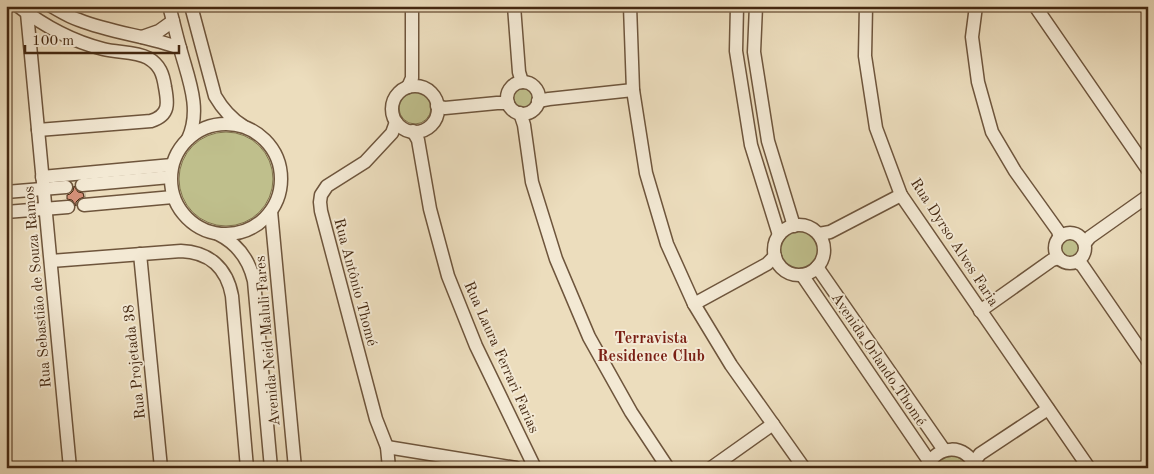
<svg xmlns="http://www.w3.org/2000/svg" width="1154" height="474" font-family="'Old Standard TT',serif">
<defs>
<filter id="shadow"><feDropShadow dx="5.5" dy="3" stdDeviation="2.5" flood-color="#0004"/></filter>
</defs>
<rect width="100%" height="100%" fill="#ecddbd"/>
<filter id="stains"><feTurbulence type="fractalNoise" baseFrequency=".004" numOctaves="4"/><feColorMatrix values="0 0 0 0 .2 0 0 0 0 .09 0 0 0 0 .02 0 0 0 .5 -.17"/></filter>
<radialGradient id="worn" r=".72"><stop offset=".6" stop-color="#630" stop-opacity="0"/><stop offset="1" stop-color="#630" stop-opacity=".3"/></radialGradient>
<g fill="#bfbf8c" stroke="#82744e">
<circle cx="523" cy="98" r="10"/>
<circle cx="415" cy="108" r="16"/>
<circle cx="226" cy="179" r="47"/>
<circle cx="799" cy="250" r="19"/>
<circle cx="1070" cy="248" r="10"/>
<path d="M950 455C959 457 965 460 968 468H933L940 459Z"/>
</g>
<polygon fill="#d39078" stroke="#442811" filter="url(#shadow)" points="74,186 78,192 83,193 84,197 79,199 76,202 76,206 72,200 67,199 67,195 70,194 73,191"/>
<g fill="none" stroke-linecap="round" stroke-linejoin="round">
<g stroke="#6e553c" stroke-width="15">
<g id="minor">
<path d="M18 6C44 26 71 41 103 49 118 53 135 51 148 58 160 65 163 74 165 87 168 103 170 115 151 121L38 130"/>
<path d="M51 6C60 11 69 17 79 20 112 33 147 36 180 48"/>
<path d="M169 6C173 20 176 34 180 48 188 78 202 109 188 139"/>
<path d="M191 6 215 96C222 108 230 118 243 126"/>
<polyline points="514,6 519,72 522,82"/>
<polyline points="630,6 633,90 646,173 667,244 694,304 731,365 804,468"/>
<polyline points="737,6 736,51 751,145 779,235"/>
<polyline points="756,6 754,52 768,141 794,226"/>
<polyline points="866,6 865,56 876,128 901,195 1089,468"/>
<polyline points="976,6 972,37 978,82 992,132 1015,171 1058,231 1060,237"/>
<polyline points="1035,6 1148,170"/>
<polyline points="27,13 70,468"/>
<polyline points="142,37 159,31 173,21"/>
<circle cx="523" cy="98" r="16"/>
<circle cx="415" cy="109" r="23"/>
<polyline points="408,87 412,78 412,6"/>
<polyline points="538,101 549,99 633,90"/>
<polyline points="437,106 445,108 497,103 508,103"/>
<polyline points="520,113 524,125 532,182 556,259 589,337 631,412 668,468"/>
<circle cx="226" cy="179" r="55"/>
<polyline points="413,131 418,140 430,209 448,276 476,346 535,468"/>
<polyline points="42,177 172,165"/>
<polyline points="82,185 170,177"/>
<polyline points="6,192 66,187"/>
<polyline points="84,205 173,197"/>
<polyline points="271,211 295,468"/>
<polyline points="6,212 68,207"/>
<circle cx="799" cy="250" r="25"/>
<circle cx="1070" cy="248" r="15"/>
<path d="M218 234C238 244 249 259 254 281L271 468"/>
<polyline points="819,234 830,232 901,195"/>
<polyline points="1085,243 1090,237 1148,196"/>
<polyline points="140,254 161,468"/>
<path d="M51 261 181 251C209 252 227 268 232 296L247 468"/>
<polyline points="1077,262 1082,265 1148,361"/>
<polyline points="817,267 944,450"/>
<polyline points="802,275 929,461"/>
<polyline points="694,304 767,264 775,256"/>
<polyline points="980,311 1052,260 1059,258"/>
<polyline points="387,447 516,468"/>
<polyline points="974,462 980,454 1048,409"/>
<polyline points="389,468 387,447 376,419 321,211 320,202 321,195 327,186 365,162 392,133 396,122"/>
<polyline points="711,468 773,424"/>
<path d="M926 468C937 444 966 443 976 468"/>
</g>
</g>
<use href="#minor" stroke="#f3e9d4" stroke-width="12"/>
</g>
<g text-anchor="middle" stroke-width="4" stroke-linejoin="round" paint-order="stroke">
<g font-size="15" fill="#442811" stroke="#f3e9d4">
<text transform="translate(955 242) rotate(57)" y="5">Rua Dyrso Alves Faria</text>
<text transform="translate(356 282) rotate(75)" y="5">Rua Antônio Thomé</text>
<text transform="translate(37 287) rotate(-95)" y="5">Rua Sebastião de Souza Ramos</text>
<text transform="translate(267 341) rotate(-95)" y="5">Avenida Neid Maluli Fares</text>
<text transform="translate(502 357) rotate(66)" y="5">Rua Laura Ferrari Farias</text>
<text transform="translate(879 359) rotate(56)" y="5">Avenida Orlando Thomé</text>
<text transform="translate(134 362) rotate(-96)" y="5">Rua Projetada 38</text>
</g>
<g font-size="16" font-weight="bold" fill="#7a1f14" stroke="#f3e9d4">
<text x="651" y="343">Terravista<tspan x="651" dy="18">Residence Club</tspan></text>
</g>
</g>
<rect width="1154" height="474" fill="none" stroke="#ecddbd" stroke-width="25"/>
<rect x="8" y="8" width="1139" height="459" fill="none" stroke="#442811" stroke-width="2.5"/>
<rect x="12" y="12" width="1129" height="449" fill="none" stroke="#442811"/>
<path d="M25 45v8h154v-8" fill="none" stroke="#442811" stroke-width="2.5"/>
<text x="32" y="45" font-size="15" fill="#442811" stroke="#f3e9d4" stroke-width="4" paint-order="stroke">100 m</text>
<rect width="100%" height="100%" filter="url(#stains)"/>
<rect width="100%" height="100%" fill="url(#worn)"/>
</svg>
